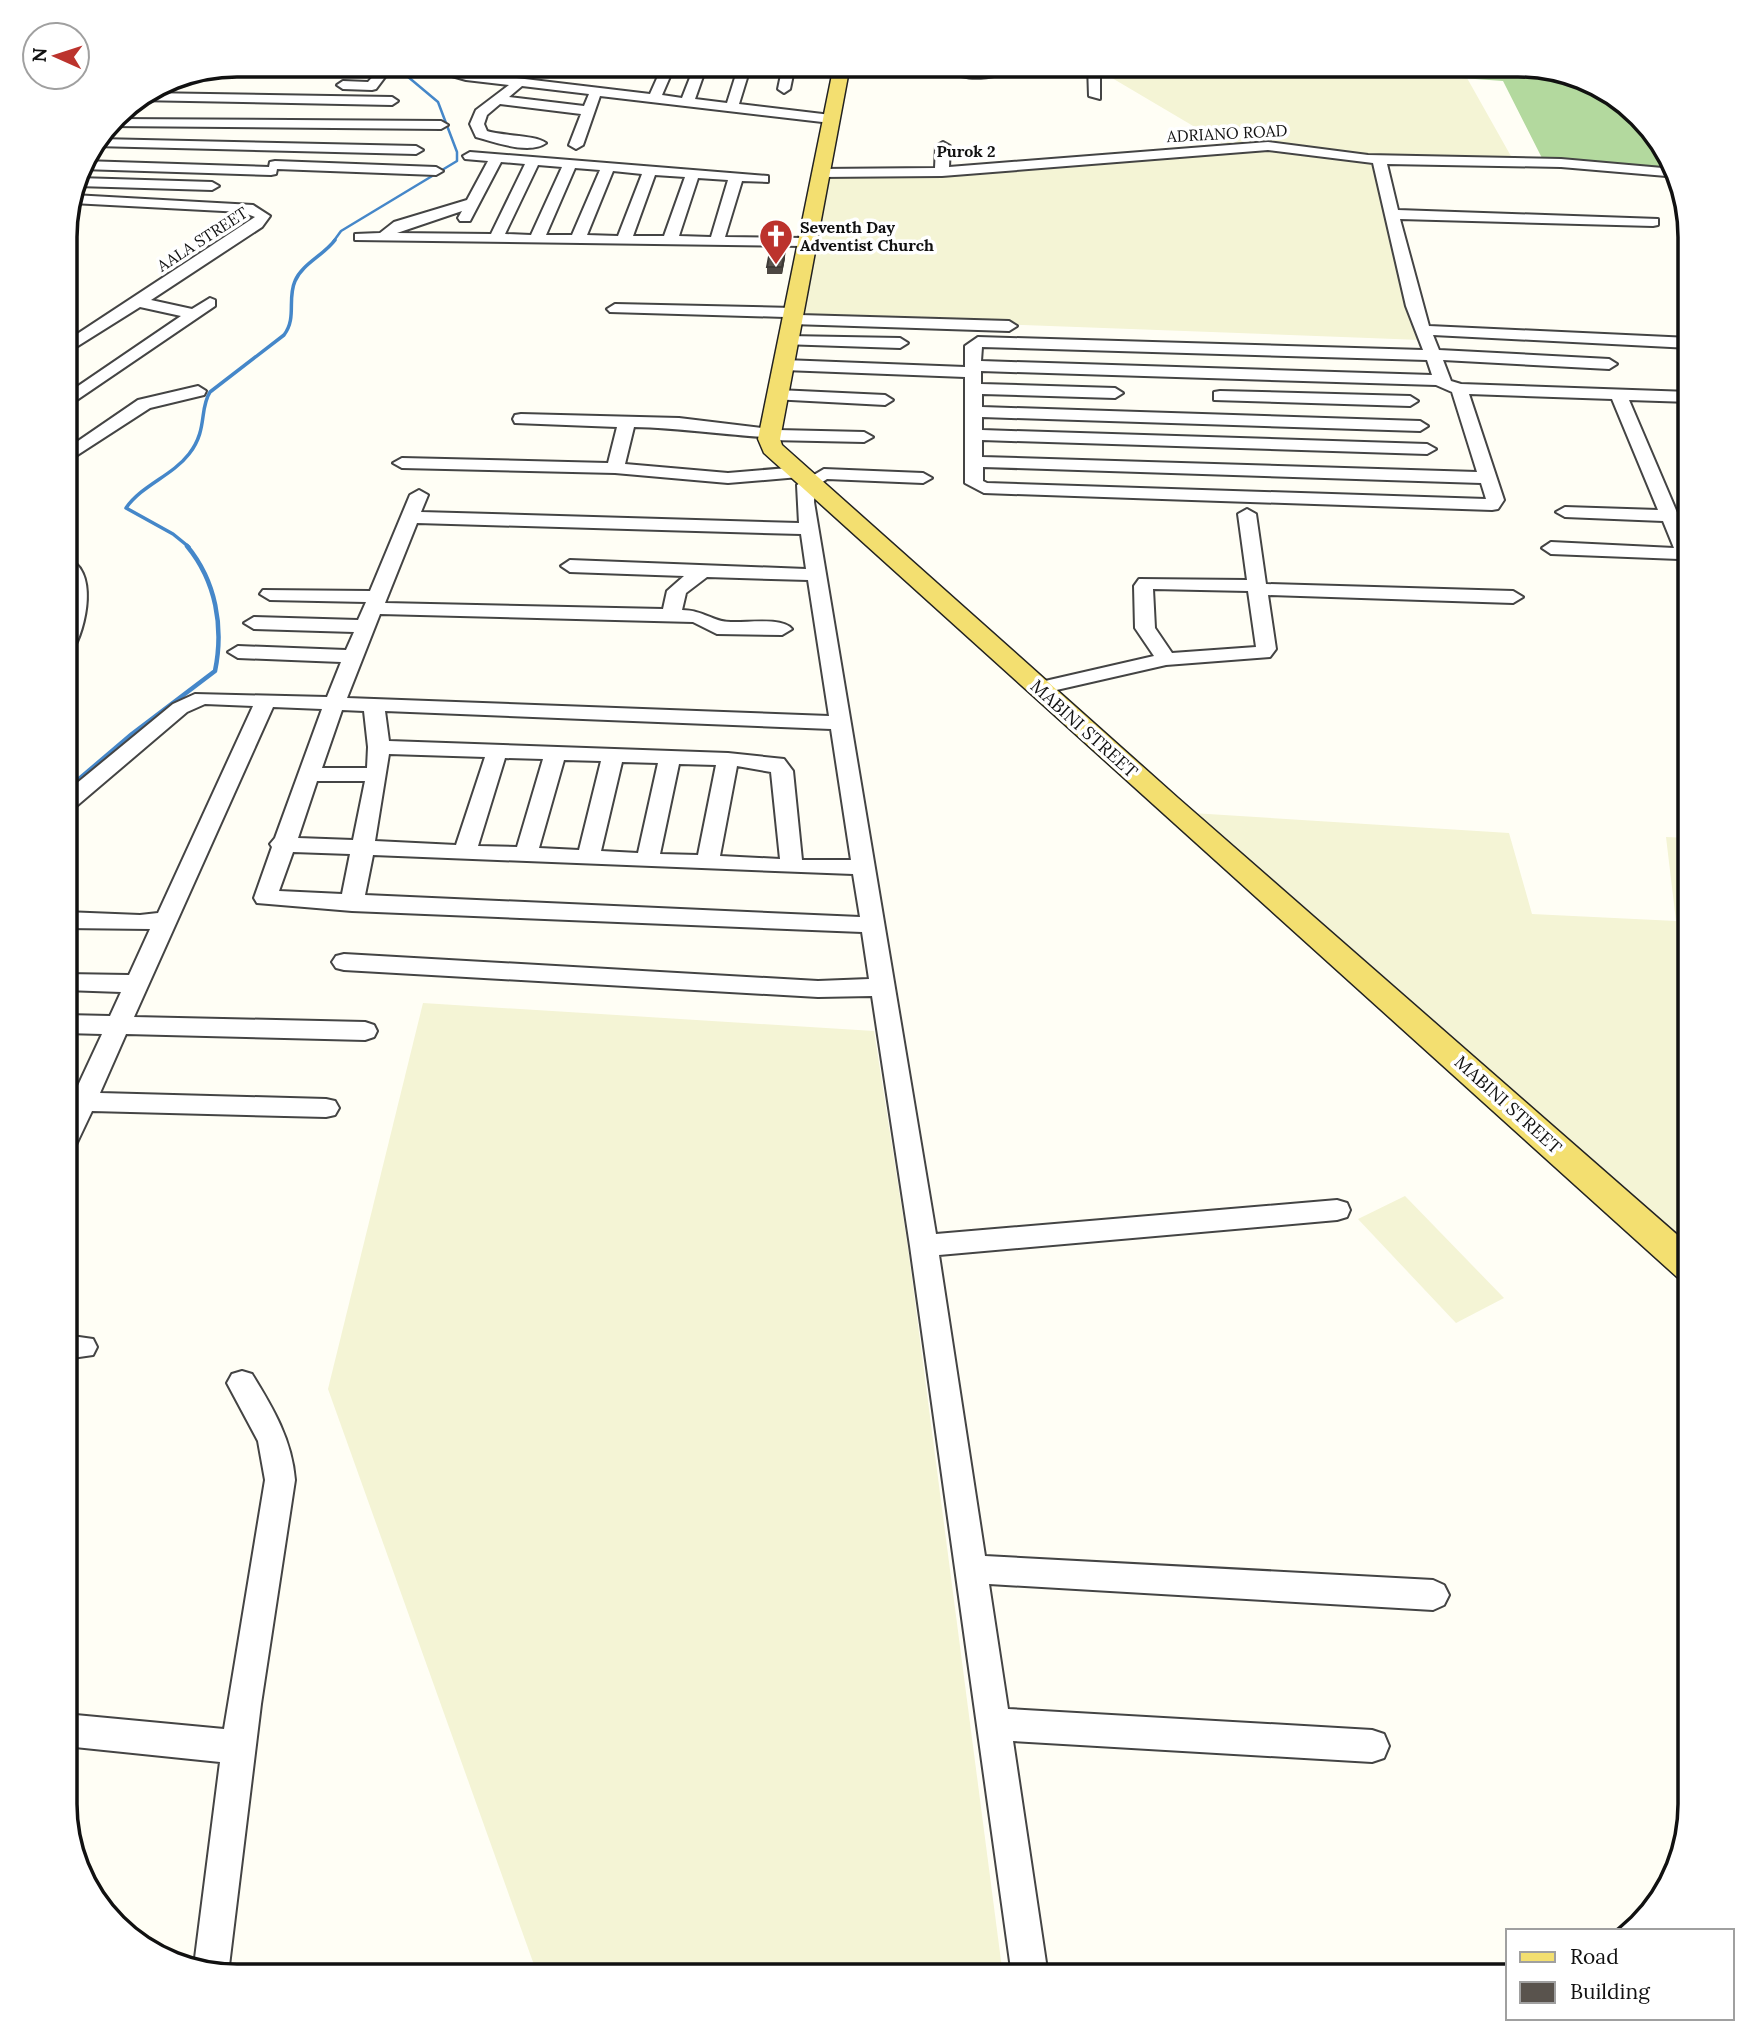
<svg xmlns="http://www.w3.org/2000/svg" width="1755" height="2041" font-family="Lora,serif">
<rect width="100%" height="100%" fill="#fffef5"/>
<g fill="#f4f4d5">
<polygon points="1090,65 1277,78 1273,65 1364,65 1365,71 1467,78 1512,158 1375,160 1421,340 788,316 817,174 916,175 1227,146"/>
<polygon points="1192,813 1509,833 1532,914 1676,921 1666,837 1690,838 1690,1249"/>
<polygon points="423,1003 874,1031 908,1248 1003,1976 538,1976 328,1389"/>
<polygon points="1405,1196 1504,1298 1456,1323 1358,1219"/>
</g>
<polygon fill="#b3d99e" points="1365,65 1529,65 1594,83 1655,133 1674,168 1545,164 1503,81 1365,71"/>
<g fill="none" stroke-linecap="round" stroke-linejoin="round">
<polyline stroke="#4587c9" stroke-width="2.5" points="333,242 341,231 457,161 457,152 438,102 407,76 412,65"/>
<path stroke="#4587c9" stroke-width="3.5" d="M189 547 173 534 126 508C142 485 172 476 189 454 208 430 199 409 210 392L284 335C297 318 287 299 295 281 302 264 324 255 335 240"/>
<path stroke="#4587c9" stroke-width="4.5" d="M65 791 132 734 215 671C224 627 216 581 187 546"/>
<g stroke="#444" stroke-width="4">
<g id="minor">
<polygon points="237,65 394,65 376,89 372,90 343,89 337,85 343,81 368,82 377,72 233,70 227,67"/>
<path d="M413 65H434L466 72 650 94 663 65H675L662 95 682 98 695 65H707L695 99 727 103 739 65H751L739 104 831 115 838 119 831 123 600 96 583 145 576 149 569 145 581 114 500 104 487 115 484 124 487 131C502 136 536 135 546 143 530 155 494 142 476 137L470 124 476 110 509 85 466 80ZM522 86 589 94 584 106 509 97Z"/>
<polygon points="783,65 795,65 790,89 784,93 778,89"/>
<path d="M943 65 977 70 1006 65 999 75C980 79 957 81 943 65Z"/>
<polygon points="1088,65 1100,65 1100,99 1089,96"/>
<polygon points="147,93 392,97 398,101 392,105 136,100"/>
<polygon points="115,119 441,121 448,125 441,129 109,126"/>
<polygon points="99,139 416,146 423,150 416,154 94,146"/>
<path d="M943 142 950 146 949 167 1268 142 1368 155 1561 159 1674 169 1678 177 1561 167 1387 164 1398 210 1658 219V225L1653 226 1400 219 1429 326 1690 338V348L1433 335 1439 350 1609 359 1617 364 1609 369 1443 360 1451 381 1461 384 1690 392V402L1629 400 1690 543V570L1683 568 1679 559 1551 554 1542 548 1551 542 1674 548 1663 521 1565 517 1556 512 1565 507 1658 510 1612 399 1469 394 1504 500 1498 509 1492 510 984 493 965 483V377L784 370 776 365 784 360 965 367V346L978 337 1423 350 1406 306 1373 163 1268 150 942 176 820 177 813 173 820 169 935 168 936 146ZM982 347 1427 360 1432 375 981 361ZM981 371 1436 385 1452 392 1477 472 982 457V440L1427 454 1436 449 1427 444 982 430V417L1420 431 1428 426 1420 421 982 407V394L1115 398 1123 393 1115 388 981 384ZM983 467 1481 483 1486 499 987 483 983 481Z"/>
<path d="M470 152 768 176V182L742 181 725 237 805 238 812 242 805 246 355 240V234L380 233 394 222 467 200 488 161 465 159 463 156ZM501 162 525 164 491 234 397 233 462 211 458 218 460 221H470ZM538 165 562 167 531 235 505 234ZM575 168 600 170 572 235H546ZM613 171 642 174 618 236 587 235ZM655 175 685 177 664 236H633ZM698 178 728 180 711 237 679 236Z"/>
<polygon points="83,161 269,167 270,162 275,161 436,167 443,171 436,175 277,169 276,174 271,175 81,169"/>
<polygon points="78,178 212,182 219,186 212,190 77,186"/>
<polygon points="73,195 253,205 270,216 262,227 151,300 192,309 210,298 215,300 215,306 65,408 65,395 181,316 140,307 65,354 65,342 255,217 242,212 72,203"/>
<polygon points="615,304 793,308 798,310 800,315 1009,321 1017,326 1009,331 792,324 786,322 785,317 610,312 607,309"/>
<polygon points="788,336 900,338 908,343 900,348 782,344 780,341"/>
<polygon points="198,386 206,391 204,395 150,408 65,463 65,450 138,400"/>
<polygon points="778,390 885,395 893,400 885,405 772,399 772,391"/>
<polygon points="1220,391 1410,396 1418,401 1410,406 1214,400 1214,392"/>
<path d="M521 414 679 418 778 430 864 432 873 437 864 442 770 440 763 437C719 434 677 428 634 427L625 464 728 473 799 467 808 472 799 477 728 483 615 473 402 468 393 463 402 458 608 463 617 427 515 423 513 419 515 415Z"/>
<path d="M824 469 923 473 932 478 923 483 827 479 815 487 814 502 936 1234 1337 1200 1347 1203 1350 1210 1347 1217 1337 1220 939 1255 985 1556 1433 1580 1444 1585 1449 1595 1444 1605 1433 1610 989 1584 1008 1709 1372 1730 1384 1734 1389 1746 1384 1758 1372 1762 1013 1741 1048 1976H1012L910 1246 872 996 818 997 344 970 336 968 332 962 336 956 344 954 818 981 869 979 862 932 352 911 257 903 254 898 272 847 270 844 275 838 322 709 273 707 134 1017 365 1022 374 1025 377 1031 374 1037 365 1040 126 1034 100 1093 326 1099 335 1101 339 1108 335 1115 326 1117 92 1111 74 1149 65 1152V1092H75L102 1034 65 1033V1015L110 1016 121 992 65 990V974L129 975 150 929 65 928V912L140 915 158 913 253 706 205 704 187 712 73 809 65 811V793L173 704 195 694 327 697 341 662 238 658 228 652 238 646 346 650 354 632 254 629 244 623 254 617 358 620 366 602 270 600 260 594 263 590 370 591 410 495 419 490 428 495 421 512 799 523 797 485ZM417 523 801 534 806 569 570 560 561 566 570 572 684 576 667 591 663 609 385 603ZM707 577 808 580 829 716 347 698 380 614 693 622 717 634 782 635 792 629C782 617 746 623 731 622 713 622 703 610 682 610L686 593ZM342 710 364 711 368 747 367 768H322ZM385 711 831 729 851 860H802L793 771 784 759 728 753 389 741ZM389 754 485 757 456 845 375 841ZM505 758 543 759 517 847 478 846ZM564 760 601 761 579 850 539 848ZM622 762 658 763 638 853 601 851ZM679 764 716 765 698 855 660 854ZM737 766 771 772 780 859 720 856ZM317 781H365L353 840 298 838ZM293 852 350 854 342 894 279 891ZM373 855 853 874 860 917 365 895Z"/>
<path d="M1247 509 1256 514 1266 584 1513 591 1523 597 1513 603 1268 595 1276 649 1270 657 1166 665 1039 694 1032 692 1029 688 1032 684 1154 656 1135 628 1134 586 1139 579 1247 580 1238 514ZM1153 589 1248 591 1256 647 1172 653 1155 628Z"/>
<path d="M65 558C100 567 86 630 72 651L65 653 68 593Z"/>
<polygon points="65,1335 93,1339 97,1347 93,1355 65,1359"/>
<path d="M242 1371 252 1374C273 1408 292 1440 295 1480L261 1704 228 1974 194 1966 220 1762 65 1746V1714L224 1729 265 1480 258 1441 227 1383 232 1374Z"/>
</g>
</g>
<g stroke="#222" stroke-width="3">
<polygon id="major" points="834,65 850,65 780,439 782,445 1178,798 1690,1246 1690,1281 1677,1277 764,453 758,439"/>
</g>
<use href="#minor" fill="#fff" fill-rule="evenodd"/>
<use href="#major" fill="#f3df70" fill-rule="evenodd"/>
</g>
<polygon fill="#4d4742" points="785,258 782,274 767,274 767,267"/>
<polygon fill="#3e3a36" points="785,251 785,258 782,274 782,267"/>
<polygon fill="#59534d" stroke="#3e3a36" stroke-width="2" points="770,251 785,251 782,267 767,267"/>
<defs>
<g id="church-pin" transform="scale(1.75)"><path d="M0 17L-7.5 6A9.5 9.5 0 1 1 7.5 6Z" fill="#bc332d" stroke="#fff"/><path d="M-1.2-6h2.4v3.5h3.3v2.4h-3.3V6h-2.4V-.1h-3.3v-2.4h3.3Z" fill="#fff"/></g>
</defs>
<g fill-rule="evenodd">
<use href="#church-pin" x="776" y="236"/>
</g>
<g text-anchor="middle" stroke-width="7" stroke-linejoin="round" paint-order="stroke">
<g font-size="16" fill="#111" stroke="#fff">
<text transform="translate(1227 133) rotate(-3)" y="6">ADRIANO ROAD</text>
<text transform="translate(202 239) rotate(-33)" y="6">AALA STREET</text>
</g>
<g font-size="16" font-weight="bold" fill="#111" stroke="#fff">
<text x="966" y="157">Purok 2</text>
</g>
<g font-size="16" font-weight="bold" fill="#111" stroke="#fff" text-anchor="start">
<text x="800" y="233">Seventh Day<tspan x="800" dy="18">Adventist Church</tspan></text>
</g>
<g font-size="18" fill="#111" stroke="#fff">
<text transform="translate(1084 729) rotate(42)" y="6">MABINI STREET</text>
<text transform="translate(1508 1105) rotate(42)" y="6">MABINI STREET</text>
</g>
</g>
<path d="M0 0H1755V2041H0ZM237 77H1518A160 160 0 0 1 1678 237V1804A160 160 0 0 1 1518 1964H237A160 160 0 0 1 77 1804V237A160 160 0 0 1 237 77Z" fill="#fff" fill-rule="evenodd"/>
<path fill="none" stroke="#111" stroke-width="3.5" d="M237 77H1518A160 160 0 0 1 1678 237V1804A160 160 0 0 1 1518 1964H237A160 160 0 0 1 77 1804V237A160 160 0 0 1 237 77Z"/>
<rect x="1506" y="1929" width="228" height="91" fill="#ffffff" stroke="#a0a0a0" stroke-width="2"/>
<rect x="1520" y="1952" width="35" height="10" fill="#f3df70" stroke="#a0a0a0" stroke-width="2"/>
<text x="1570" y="1964" font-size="21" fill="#111111">Road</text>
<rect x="1520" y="1982" width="35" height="21" fill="#59534d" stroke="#a0a0a0" stroke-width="2"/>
<text x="1570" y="1999" font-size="21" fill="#111111">Building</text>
<g transform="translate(56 56) rotate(273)"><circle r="33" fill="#ffffff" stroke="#a0a0a0" stroke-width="2"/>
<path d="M0-5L12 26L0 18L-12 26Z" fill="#bc332d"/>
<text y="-10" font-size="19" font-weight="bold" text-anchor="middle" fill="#111111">N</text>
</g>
</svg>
